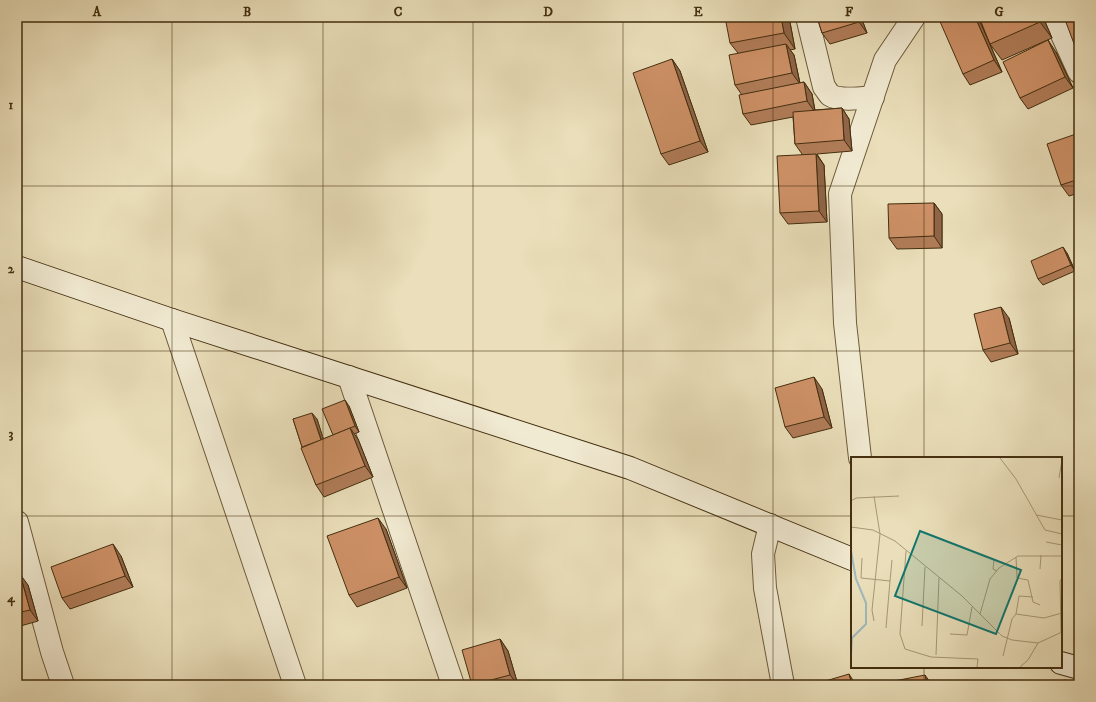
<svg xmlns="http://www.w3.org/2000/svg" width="1096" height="702" font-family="'IM FELL DW Pica',serif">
<rect width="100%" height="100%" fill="#eadfba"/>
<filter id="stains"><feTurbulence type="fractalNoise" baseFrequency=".005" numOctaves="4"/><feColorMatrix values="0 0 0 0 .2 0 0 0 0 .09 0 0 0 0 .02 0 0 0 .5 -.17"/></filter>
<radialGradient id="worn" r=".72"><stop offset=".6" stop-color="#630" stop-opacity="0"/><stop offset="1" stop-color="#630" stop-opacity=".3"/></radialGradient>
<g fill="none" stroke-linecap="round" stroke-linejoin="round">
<g stroke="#6d5a3a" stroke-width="24">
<g id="street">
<path d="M807 17 824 87C826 89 828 93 830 95 839 101 862 98 873 97"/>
<polyline points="1054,17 1079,72"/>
<polyline points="172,320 295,685"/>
<polyline points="349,377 453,685"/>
<polyline points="860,458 845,323 840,194 885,60 914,17"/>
<polyline points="17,522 52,652 63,685"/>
<polyline points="770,525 763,554 765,588 783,685"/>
</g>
</g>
<g stroke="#432e0f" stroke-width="24">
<g id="secondary">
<polyline points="17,267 172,320 630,468 852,559"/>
<polyline points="1061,663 1079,668"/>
</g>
</g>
<use href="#street" stroke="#f1ead2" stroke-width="22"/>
<use href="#secondary" stroke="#f1ead2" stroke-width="22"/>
</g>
<g fill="#b07c58" stroke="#432e0f">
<polygon points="789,17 795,49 790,50 794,55 800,83 804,82 812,94 815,110 842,108 849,119 852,151 817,154 824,165 827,222 788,224 780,213 802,154 795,144 793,117 751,125 743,114 742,95 735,85 738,53 730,43"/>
<polygon points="817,17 861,17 867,33 830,44 822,33"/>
<polygon points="978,17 1002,72 970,85 963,74"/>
<polygon points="979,17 1043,17 1052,38 1002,60 990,44"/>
<polygon points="1056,52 1073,88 1028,109 1020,98"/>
<polygon points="672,59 680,71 708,152 669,165 661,154"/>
<polygon points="1079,133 1079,193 1069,196 1061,185"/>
<polygon points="934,203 942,214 942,248 897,249 889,238"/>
<polygon points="1067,253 1075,271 1043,285 1038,279"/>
<polygon points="1009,318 1018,354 991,362 983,350"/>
<polygon points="822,389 832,428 793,438 785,427"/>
<polygon points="349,406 359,432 354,434 358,439 373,477 324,497 316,485 302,447 293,419 317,419 323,439 333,435"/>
<polygon points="386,529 407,588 357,607 349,595"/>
<polygon points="121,556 133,587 70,609 62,598"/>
<polygon points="17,574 28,585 38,621 17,627"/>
<polygon points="500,639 508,651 518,685 472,685"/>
</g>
<g fill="#906547" stroke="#432e0f">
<polygon points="781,17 789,17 795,49 784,33"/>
<polygon points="857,17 861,17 867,33 859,22"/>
<polygon points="975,17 978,17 1002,72 994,60"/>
<polygon points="1038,17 1043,17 1052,38 1040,22"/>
<polygon points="1048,40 1056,52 1073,88 1065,77"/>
<polygon points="786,44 794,55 800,84 792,73"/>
<polygon points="672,59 680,71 708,152 700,141"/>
<polygon points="804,82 812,94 815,112 807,101"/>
<polygon points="842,108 849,119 852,151 844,140"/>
<polygon points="816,154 824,165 827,222 819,211"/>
<polygon points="934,203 942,214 942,248 934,236"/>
<polygon points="1063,247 1067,253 1075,271 1071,265"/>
<polygon points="1001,307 1009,318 1018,354 1010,343"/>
<polygon points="814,377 822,389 832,428 824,417"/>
<polygon points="345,400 349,406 359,432 355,426"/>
<polygon points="312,413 317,419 326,447 322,441"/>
<polygon points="350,428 358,439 373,477 365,466"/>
<polygon points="378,518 386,529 407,588 399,577"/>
<polygon points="113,544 121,556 133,587 125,576"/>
<polygon points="20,574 28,585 38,621 30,610"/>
<polygon points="500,639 508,651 518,685 510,675"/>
<polygon points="849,674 856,685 852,685"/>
<polygon points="925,675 932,685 927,685"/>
</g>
<g fill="#cd9066" stroke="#432e0f">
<polygon points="725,17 781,17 784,33 730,43"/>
<polygon points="817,17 857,17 859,22 822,33"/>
<polygon points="938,17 975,17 994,60 963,74"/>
<polygon points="979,17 1038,17 1040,22 990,44"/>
<polygon points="1064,17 1079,17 1079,57"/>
<polygon points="1048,40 1065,77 1020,98 1003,62"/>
<polygon points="786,44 792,73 735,85 729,55"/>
<polygon points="672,59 700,141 661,154 633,73"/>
<polygon points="804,82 807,101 743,114 739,95"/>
<polygon points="842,108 844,140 795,144 793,112"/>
<polygon points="1079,133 1079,179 1061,185 1047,144"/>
<polygon points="816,154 819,211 780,213 777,156"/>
<polygon points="934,203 934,236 889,238 888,204"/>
<polygon points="1063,247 1071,265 1038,279 1031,261"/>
<polygon points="1001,307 1010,343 983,350 974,314"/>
<polygon points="814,377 824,417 785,427 775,388"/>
<polygon points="345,400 355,426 333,435 322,409"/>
<polygon points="312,413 321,440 302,447 293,419"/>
<polygon points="350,428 365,466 316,485 301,448"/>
<polygon points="1077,499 1079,499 1079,505"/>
<polygon points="378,518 399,577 349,595 327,536"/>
<polygon points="113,544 125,576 62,598 51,567"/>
<polygon points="17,574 20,574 30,610 17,613"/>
<polygon points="500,639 510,675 472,685 462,650"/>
<polygon points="849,674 852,685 812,685"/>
<polygon points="925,675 927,685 889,685 889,682"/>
<polygon points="1066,680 1067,685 1032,685"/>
</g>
<path fill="none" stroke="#432e0f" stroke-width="1" stroke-opacity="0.55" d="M172 17V685M323 17V685M473 17V685M623 17V685M773 17V685M924 17V458M17 186H1079M17 351H1079M17 516H852M1061 516H1079M924 667V685"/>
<g transform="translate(851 457)">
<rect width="211" height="211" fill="#eadfba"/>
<path fill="none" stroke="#9fb9bc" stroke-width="2" d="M0 94 5 122 15 146V167L1 181 0 197"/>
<path fill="none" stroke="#a79876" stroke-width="1" d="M149 1 165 22 194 73 211 77M208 21 211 3M23 39 29 77 21 153 23 164M0 44 5 41 48 39M185 58 211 63M0 70 22 73 44 84 111 139 151 179 161 183 187 186M195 85 211 88M55 94 49 177 54 192 80 200 127 202 126 210M165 100 166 121 177 123 182 145 189 148M11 101 10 121 39 124 41 103M143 103 142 112 146 114M189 112 190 98M129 157 139 122 148 111 167 99H211M165 157 193 161 211 156M71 169 74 110M35 171 39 124M210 175 209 124 211 121M99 177 116 178 121 150M85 198 88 121M152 199 161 162 165 157 168 139 182 140M169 210 177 203 187 186 211 175"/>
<path fill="#0f766e" fill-opacity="0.15" stroke="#0f766e" stroke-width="2" d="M69 74 170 113 145 177 44 139Z"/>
<rect width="211" height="211" fill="none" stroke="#432e0f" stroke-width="2"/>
</g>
<rect width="1096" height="702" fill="none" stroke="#eadfba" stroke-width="44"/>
<rect x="22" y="22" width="1052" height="658" fill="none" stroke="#432e0f" stroke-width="1.5"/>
<g font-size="13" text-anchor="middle" font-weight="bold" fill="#432e0f">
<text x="97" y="16">A</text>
<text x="247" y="16">B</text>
<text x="398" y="16">C</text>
<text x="548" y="16">D</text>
<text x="698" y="16">E</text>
<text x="849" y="16">F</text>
<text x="999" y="16">G</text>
<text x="11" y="109">1</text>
<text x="11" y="273">2</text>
<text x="11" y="438">3</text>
<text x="11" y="602">4</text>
</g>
<rect width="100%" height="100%" filter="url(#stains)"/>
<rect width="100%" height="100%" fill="url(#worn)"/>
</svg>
